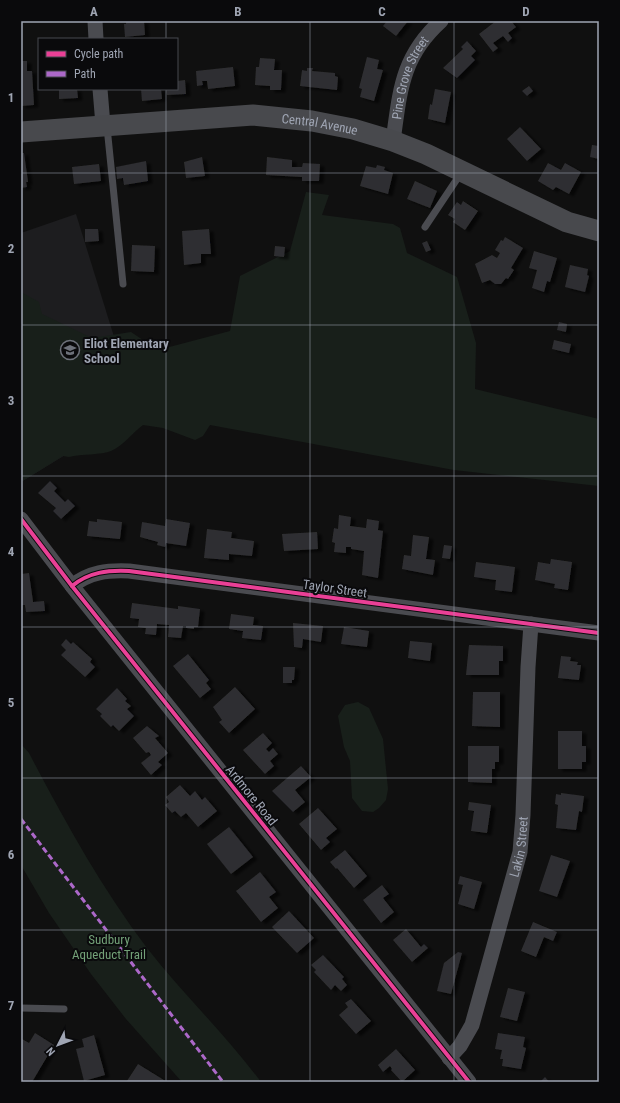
<svg xmlns="http://www.w3.org/2000/svg" width="620" height="1103" font-family="'Roboto Condensed',sans-serif">
<defs>
<filter id="shadow"><feDropShadow dx="4.5" dy="2.5" stdDeviation="1" flood-color="#0009"/></filter>
</defs>
<rect width="100%" height="100%" fill="#101010"/>
<polygon fill="#1d1d1f" points="76,214 137,411 21,482 21,233"/>
<g fill="#181f1a">
<path d="M306 192 329 195 322 215 393 224 400 228 407 253 457 277 476 343 475 389 599 419V486L454 470 210 425 203 436 195 440 163 428 143 425C132 433 123 446 111 451 102 455 81 454 69 457L63 456 21 482V292L39 302 42 314 92 338 131 332 158 350 230 331 240 276 290 251Z"/>
<polygon points="358,702 369,708 383,739 388,789 386,800 379,808 373,812 362,811 352,798 350,761 344,747 338,716 345,705"/>
<path d="M21 744 29 753C64 820 101 887 147 948 183 994 226 1035 261 1082H182L126 1019 91 974 49 913 21 865Z"/>
</g>
<g fill="#2f2f31" filter="url(#shadow)">
<polygon points="126,21 144,21 145,35 125,37 124,24 126,24"/>
<polygon points="387,21 408,21 396,36 383,26"/>
<polygon points="496,21 511,21 516,27 508,33 512,38 508,42 503,36 493,43 498,48 493,52 479,34"/>
<polygon points="467,41 476,51 471,56 475,60 457,78 443,68 463,49 461,47"/>
<polygon points="367,57 379,60 377,69 383,70 374,101 360,97 362,89 359,88"/>
<polygon points="260,58 275,59 274,70 282,70 281,90 270,90 270,86 255,85 256,67 259,67"/>
<polygon points="21,61 27,61 27,71 32,71 34,105 21,106"/>
<polygon points="233,67 235,86 208,89 207,81 202,81 203,85 197,86 196,71"/>
<polygon points="307,68 313,68 312,71 335,73 335,76 338,77 337,90 300,86 302,70 307,71"/>
<polygon points="185,80 186,94 167,95 166,89 177,89 177,81"/>
<polygon points="529,86 533,91 527,96 522,91"/>
<polygon points="59,89 77,89 78,98 59,99"/>
<polygon points="141,89 161,89 162,99 142,101"/>
<polygon points="435,89 451,92 445,123 428,119 430,104 432,105"/>
<polygon points="520,127 541,149 527,161 507,139"/>
<polygon points="592,145 599,146 599,159 590,157"/>
<polygon points="21,153 24,153 28,182 26,182 27,187 21,188"/>
<polygon points="202,157 205,176 186,178 184,162"/>
<polygon points="267,157 292,160 292,167 302,167 303,163 320,164 319,181 302,181 302,177 266,175"/>
<polygon points="146,161 148,181 124,185 123,178 117,179 116,167"/>
<polygon points="548,163 561,170 565,163 581,172 569,194 556,187 553,190 538,181"/>
<polygon points="99,164 101,181 74,184 72,167"/>
<polygon points="377,165 385,167 384,170 393,173 388,194 360,186 366,166 376,168"/>
<polygon points="415,181 437,191 430,208 407,199"/>
<polygon points="463,201 478,211 465,230 453,222 455,219 448,215 457,202 461,205"/>
<polygon points="85,229 98,229 99,241 85,242"/>
<polygon points="209,229 211,254 201,254 201,263 184,265 182,231"/>
<polygon points="505,237 523,248 511,268 514,270 508,279 506,278 501,284 495,284 490,280 482,283 475,264 492,255 497,258 500,253 495,250 501,240 503,241"/>
<polygon points="427,241 431,250 426,252 422,243"/>
<polygon points="132,245 155,246 154,272 131,271"/>
<polygon points="275,246 285,247 284,257 274,256"/>
<polygon points="534,251 557,258 550,282 547,281 544,292 532,288 537,270 529,268"/>
<polygon points="570,265 588,269 587,275 589,276 585,292 565,287"/>
<polygon points="559,322 567,324 566,332 557,330"/>
<polygon points="554,340 571,344 569,353 552,349"/>
<polygon points="50,481 57,488 54,491 65,502 68,499 75,506 61,519 53,511 56,508 38,493"/>
<polygon points="339,515 351,517 350,526 366,528 367,519 379,521 378,530 383,531 378,578 362,575 364,551 351,549 351,547 346,547 346,553 334,552 335,543 332,542 334,528 338,529"/>
<polygon points="97,519 122,522 120,539 87,536 89,521 97,522"/>
<polygon points="166,519 190,523 186,546 166,543 165,547 157,545 158,542 140,537 142,522 165,526"/>
<polygon points="207,529 232,532 231,538 254,541 252,556 229,554 229,560 204,558"/>
<polygon points="317,532 318,549 284,551 282,534"/>
<polygon points="413,535 429,537 426,559 435,560 433,575 402,569 404,555 411,556"/>
<polygon points="444,545 452,546 450,559 442,558"/>
<polygon points="551,559 572,562 568,590 554,588 555,584 535,580 538,562 550,564"/>
<polygon points="476,562 515,567 512,592 495,590 496,580 474,577"/>
<polygon points="29,573 33,602 44,601 45,611 26,612 25,605 21,605 21,574"/>
<polygon points="132,603 178,609 178,606 200,609 198,627 194,627 194,629 186,628 186,626 183,626 181,638 168,637 169,625 157,624 156,635 145,634 146,628 138,627 139,619 130,618"/>
<polygon points="231,614 254,617 253,625 263,626 261,640 242,638 243,631 229,629"/>
<polygon points="293,623 323,626 321,642 303,639 302,648 294,647"/>
<polygon points="344,627 369,631 367,647 341,644"/>
<polygon points="66,639 71,644 73,642 92,659 90,662 95,667 85,677 61,655 66,650 61,645"/>
<polygon points="410,641 432,643 430,661 408,658"/>
<polygon points="469,645 503,646 503,661 499,661 499,675 466,675"/>
<polygon points="188,654 209,680 206,683 211,689 200,698 173,666"/>
<polygon points="561,656 571,657 570,661 578,662 577,665 581,665 579,680 558,678"/>
<polygon points="283,667 295,667 294,680 292,680 292,683 283,683"/>
<polygon points="235,687 255,709 229,733 219,722 222,720 213,707"/>
<polygon points="117,688 127,699 125,701 131,706 127,709 134,716 119,731 113,725 111,727 100,716 102,714 96,709"/>
<polygon points="473,692 500,692 500,727 472,726"/>
<polygon points="147,726 159,736 155,738 168,753 158,762 162,765 151,775 141,763 151,755 149,752 146,753 133,738"/>
<polygon points="558,731 582,731 582,746 586,746 586,762 582,762 582,769 558,769"/>
<polygon points="263,733 272,743 266,749 269,752 273,748 278,754 270,761 274,766 265,774 243,750"/>
<polygon points="468,746 499,746 499,762 495,762 495,769 492,769 492,783 468,782"/>
<polygon points="301,766 311,777 295,790 305,802 293,812 272,791"/>
<polygon points="180,785 190,796 195,791 202,800 205,797 217,811 198,827 186,813 181,817 175,811 172,813 165,805 169,802 166,797"/>
<polygon points="561,793 584,796 582,812 579,811 576,830 556,828 558,805 555,804 556,794 561,795"/>
<polygon points="469,802 491,805 487,833 471,831 474,811 468,810"/>
<polygon points="318,808 337,829 326,838 330,842 321,850 299,824"/>
<polygon points="229,827 253,857 231,874 207,844"/>
<polygon points="345,850 367,876 354,888 337,868 336,869 330,862"/>
<polygon points="551,855 570,861 557,897 539,891"/>
<polygon points="260,872 276,892 269,897 278,908 261,922 236,891"/>
<polygon points="460,876 482,882 474,909 458,904 463,885 458,884"/>
<polygon points="382,885 389,894 383,898 394,912 381,923 363,900"/>
<polygon points="289,911 314,938 297,953 272,927"/>
<polygon points="533,922 557,932 553,941 544,937 536,957 521,951"/>
<polygon points="406,929 421,947 424,944 428,948 412,962 393,940"/>
<polygon points="458,952 462,953 451,994 437,991 444,963"/>
<polygon points="323,955 344,977 342,979 347,985 341,991 335,985 331,990 314,972 316,970 311,965"/>
<polygon points="508,988 525,992 517,1021 500,1017"/>
<polygon points="351,999 371,1021 356,1034 339,1015 348,1007 345,1003"/>
<polygon points="35,1033 54,1045 32,1082 21,1082 21,1041 22,1039 29,1043"/>
<polygon points="498,1033 525,1037 523,1047 526,1048 521,1069 502,1066 503,1059 500,1059 502,1050 495,1049"/>
<polygon points="94,1035 105,1075 84,1081 76,1049 84,1047 82,1039"/>
<polygon points="396,1049 415,1070 402,1082 391,1070 392,1069 390,1066 383,1072 378,1065"/>
<polygon points="138,1064 167,1082 127,1081"/>
<polygon points="545,1077 549,1082 540,1082"/>
</g>
<g fill="none" stroke-linecap="round" stroke-linejoin="round">
<g stroke="#4a4b50" stroke-width="7">
<polyline points="107,127 123,284"/>
<polyline points="425,227 461,173"/>
<polyline points="21,1008 64,1009"/>
</g>
<g stroke="#4a4b50" stroke-width="15">
<polyline points="95,21 96,39"/>
<polyline points="100,89 103,125"/>
<path id="s1" d="M393 141C400 92 401 57 441 21"/>
<polyline points="21,519 72,586 469,1082"/>
<path d="M72 586C89 572 108 570 129 571L599 633"/>
<path id="s2" d="M449 1058 460 1046 472 1025 520 852 523 815 528 667 531 624"/>
</g>
<path stroke="#48494d" stroke-width="21" id="s3" d="M21 132 253 115 312 121 353 129 393 141 426 154 567 222 599 231"/>
<polyline stroke="#ac68c9" stroke-width="3" stroke-dasharray="6 3" stroke-linecap="butt" points="21,819 223,1082"/>
<g stroke="#0a0a0c" stroke-width="6">
<g id="cycleway">
<polyline points="21,519 72,586 469,1082"/>
<path d="M72 586C89 572 108 570 129 571L599 633"/>
</g>
</g>
<use href="#cycleway" stroke="#ea4096" stroke-width="4"/>
</g>
<path fill="none" stroke="#9fa5b3" stroke-width="1" stroke-opacity="0.55" d="M166 21V39M310 21V1082M454 21V1082M166 89V1082M21 173H599M21 325H599M21 476H599M21 627H599M21 778H599M21 930H599"/>
<defs>
<g id="school-ring" transform="scale(1)"><circle r="9.5" fill="#0a0a0c" stroke="#6d717a" stroke-width="1.5"/><path d="M0-5L7-2L0 1L-7-2ZM-4 1L0 2.5L4 1V4Q0 6-4 4Z" fill="#6d717a"/></g>
</defs>
<g fill-rule="evenodd">
<use href="#school-ring" x="70" y="350"/>
</g>
<g text-anchor="middle" stroke-width="4" stroke-linejoin="round" paint-order="stroke">
<g font-size="13" fill="#9fa5b3" stroke="#0a0a0c">
<text dy="5" stroke="none"><textPath href="#s1" startOffset="66">Pine Grove Street</textPath></text>
<text dy="5" stroke="none"><textPath href="#s3" startOffset="300">Central Avenue</textPath></text>
<text transform="translate(335 588) rotate(8)" y="5">Taylor Street</text>
<text transform="translate(252 795) rotate(51)" y="5">Ardmore Road</text>
<text dy="5" stroke="none"><textPath href="#s2" startOffset="225">Lakin Street</textPath></text>
</g>
<g font-size="13" font-weight="bold" fill="#9fa5b3" stroke="#0a0a0c" text-anchor="start">
<text x="84" y="348">Eliot Elementary<tspan x="84" dy="15">School</tspan></text>
</g>
<g font-size="13" fill="#73a178" stroke="#0a0a0c">
<text x="109" y="944">Sudbury<tspan x="109" dy="15">Aqueduct Trail</tspan></text>
</g>
</g>
<rect width="620" height="1103" fill="none" stroke="#0a0a0c" stroke-width="44"/>
<rect x="38" y="38" width="140" height="52" fill="#0a0a0c" stroke="#46484f"/>
<rect x="46" y="51" width="20" height="6" fill="#ea4096" stroke="#46484f"/>
<text x="74" y="58" font-size="12" fill="#9fa5b3">Cycle path</text>
<rect x="46" y="71" width="20" height="6" fill="#ac68c9" stroke="#46484f"/>
<text x="74" y="78" font-size="12" fill="#9fa5b3">Path</text>
<g transform="translate(58 1045) rotate(228)" stroke="#0a0a0c" stroke-width="3" paint-order="stroke">
<path d="M0-3L7 15L0 10L-7 15Z" fill="#9fa5b3"/>
<text y="-6" font-size="11" font-weight="bold" text-anchor="middle" fill="#9fa5b3">N</text>
</g>
<rect x="22" y="22" width="576" height="1059" fill="none" stroke="#9fa5b3" stroke-width="1.5"/>
<g font-size="13" text-anchor="middle" font-weight="bold" fill="#9fa5b3">
<text x="94" y="16">A</text>
<text x="238" y="16">B</text>
<text x="382" y="16">C</text>
<text x="526" y="16">D</text>
<text x="11" y="102">1</text>
<text x="11" y="253">2</text>
<text x="11" y="405">3</text>
<text x="11" y="556">4</text>
<text x="11" y="707">5</text>
<text x="11" y="859">6</text>
<text x="11" y="1010">7</text>
</g>
</svg>
